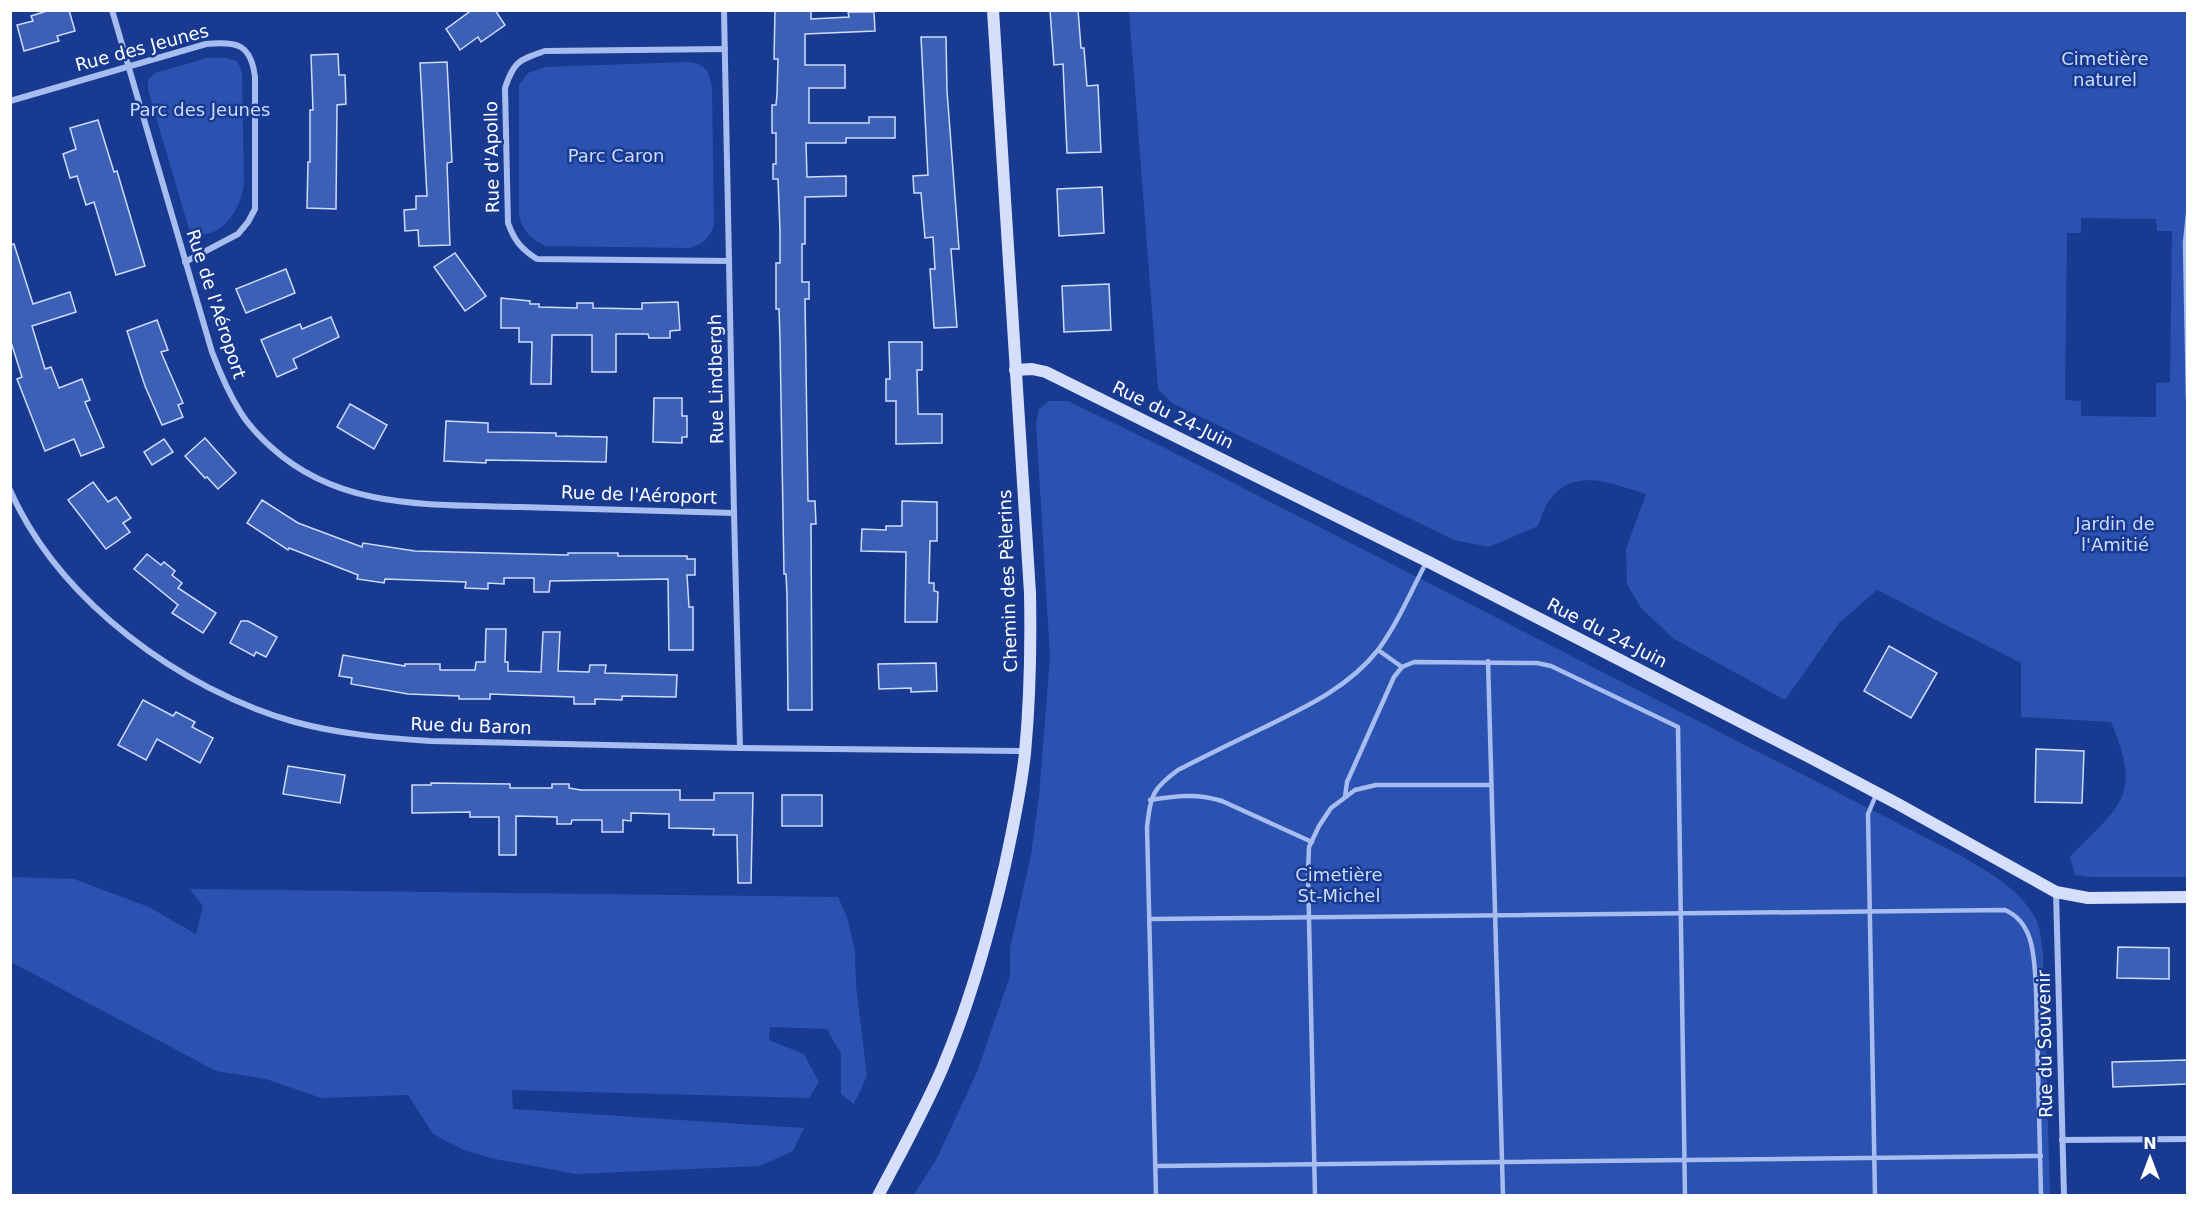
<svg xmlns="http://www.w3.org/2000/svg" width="2198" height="1206" font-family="'DejaVu Sans',sans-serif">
<rect width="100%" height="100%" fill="#193a91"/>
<g fill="#2b52b0" fill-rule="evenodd">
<path d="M1129 11H2187V877H2090L2075 875 2070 857C2120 805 2143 797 2111 722L2021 717V663L1877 590 1839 623 1785 700 1674 639 1641 608 1627 584 1626 549 1646 494C1611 483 1571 465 1547 504 1543 510 1541 519 1538 526L1489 547 1454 540 1172 403 1158 389ZM2081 218 2156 219 2157 231H2172L2170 382 2156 383V417L2081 416V401L2065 400 2067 233H2081Z"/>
<path d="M207 58H226L237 61 242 72 244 183C241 208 225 236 196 235L189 229 148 90V80L155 73Z"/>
<path d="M687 62C706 64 708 70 712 87L714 225C709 238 704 243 690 248L545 246C530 238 524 232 519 216V85L528 73 545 67Z"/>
<path d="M1049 401H1068L1163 447 1954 852C1985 870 2023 889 2038 924 2041 932 2041 944 2043 952L2050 1195 913 1196 936 1160 977 1072 1010 976V948L1031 855 1039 796 1050 657 1036 423 1039 409Z"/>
<polygon points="11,877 74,879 149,907 196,934 203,906 190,889 838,897 847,917 855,950 856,985 867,1076 854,1104 841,1094 841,1054 827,1029 770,1027 769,1040 804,1054 819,1082 809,1098 512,1090 513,1109 804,1128 793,1151 760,1166 576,1174 490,1158 464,1150 433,1134 408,1095 321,1098 266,1079 216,1071 11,962"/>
</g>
<g fill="#3d60b7" stroke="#cedbfb" stroke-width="1.5">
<polygon points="50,10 69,10 75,31 57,36 59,41 24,51 17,25 33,21 31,16"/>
<polygon points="472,10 495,10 505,25 481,42 478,37 460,50 446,29"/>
<polygon points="775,10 811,10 811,19 849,17 848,12 874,12 875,31 805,34 805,65 845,65 845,88 809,88 809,123 869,123 869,117 895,117 895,138 846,138 846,143 806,143 807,177 846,176 846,196 805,197 805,244 802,244 802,282 809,282 809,299 805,299 808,501 815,501 816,524 811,524 812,710 788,710 787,595 786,574 784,574 780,340 779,309 776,309 776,263 780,263 780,231 778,179 773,179 773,164 776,164 776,133 772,133 772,105 776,105 777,94 778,59 774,59"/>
<polygon points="1050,10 1078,10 1081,48 1084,48 1087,86 1098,85 1101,152 1067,153 1063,64 1054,65"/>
<polygon points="921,37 946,37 947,91 959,249 951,249 957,327 934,328 930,269 935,269 933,237 925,238 921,193 914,193 913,176 928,175"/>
<polygon points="338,54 339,75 345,75 346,104 337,105 336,209 307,208 308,162 310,162 310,110 313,110 311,55"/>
<polygon points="447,62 452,162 447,163 450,245 419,246 418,230 405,231 404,210 416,209 416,196 427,196 420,63"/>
<polygon points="98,120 114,172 117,171 145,266 116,275 94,202 86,205 77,176 70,178 63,154 76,149 70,128"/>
<polygon points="1102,187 1104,233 1059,236 1057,189"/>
<polygon points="14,244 33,304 70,292 76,312 32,326 45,369 51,367 59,388 82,379 90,400 85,402 104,447 81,456 74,439 45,451 17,379 22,377 10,339 10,245"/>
<polygon points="455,253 486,296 465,311 434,267"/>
<polygon points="286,269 295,293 246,313 236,289"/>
<polygon points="1109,284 1111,330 1064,332 1062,286"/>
<polygon points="501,298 530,301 530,304 539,304 539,307 577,308 577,303 593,303 593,308 642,309 642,303 678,302 680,330 670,331 670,338 649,338 648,334 616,334 616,372 592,372 592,335 552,335 551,384 531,384 532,342 519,342 519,328 501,328"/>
<polygon points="331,317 339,337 293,359 297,368 277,377 261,340 300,324 302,329"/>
<polygon points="157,320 168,350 161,352 183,403 178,405 183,417 162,425 145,386 127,331"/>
<polygon points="889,342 922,342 922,370 917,370 918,414 942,414 942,443 896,444 896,401 886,401 886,379 890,379"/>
<polygon points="654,398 682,398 682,416 687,416 687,437 682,437 682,443 653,442"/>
<polygon points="350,404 387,425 374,449 337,427"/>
<polygon points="446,421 488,423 488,432 556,433 556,436 607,437 606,462 486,460 486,463 444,461"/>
<polygon points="205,438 236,473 218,489 207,477 205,478 185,456"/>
<polygon points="164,439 173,452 152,465 144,452"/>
<polygon points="93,482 108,502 116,497 131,518 123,523 130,532 106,549 68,500"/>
<polygon points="262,500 298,523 362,547 363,543 415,551 568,555 568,553 618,553 618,556 687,556 687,559 695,559 695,575 687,575 689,607 693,607 693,650 669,650 668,579 550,581 549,592 534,592 534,578 504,578 504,584 488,583 488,589 465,588 466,582 385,579 384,583 357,579 358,575 289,548 288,550 247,523"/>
<polygon points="902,501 937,502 937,541 930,541 929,583 934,583 934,591 938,592 937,622 905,622 906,552 861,551 862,529 886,530 886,526 902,526"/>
<polygon points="147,554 161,565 164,562 175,571 172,575 182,583 178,588 216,613 203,633 172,613 178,605 134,569"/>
<polygon points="241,621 248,621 277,637 266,657 256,652 254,656 230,643"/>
<polygon points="486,629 506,629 505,662 508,662 508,671 541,672 543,632 560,632 558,671 589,672 590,665 606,665 605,673 677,675 676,697 622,696 622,700 595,699 595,704 574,704 574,697 490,694 490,699 459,699 459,696 408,694 351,684 352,678 339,676 343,655 405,666 405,664 440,664 440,670 475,670 476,662 485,662"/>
<polygon points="1889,646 1937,673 1911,718 1864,691"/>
<polygon points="936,663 937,691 911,692 911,688 879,689 878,664"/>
<polygon points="143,700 173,716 176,712 195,722 192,727 213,738 200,763 157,739 146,760 118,745"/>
<polygon points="2036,749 2084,751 2082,803 2035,802"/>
<polygon points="288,766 345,775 340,803 283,794"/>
<polygon points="431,783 510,784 510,788 552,788 552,784 569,784 569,788 581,790 680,790 680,800 714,800 714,793 753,793 751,883 738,883 737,835 713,835 714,829 669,828 669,814 631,813 631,821 623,820 623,832 602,832 602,820 572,820 571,824 557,824 557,817 516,816 516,855 499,855 499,817 470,817 470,812 412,813 412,785 431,785"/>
<rect x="782" y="795" width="40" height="31"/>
<polygon points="2118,947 2169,948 2169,979 2117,978"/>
<polygon points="2187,1060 2187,1084 2113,1087 2112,1062"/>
</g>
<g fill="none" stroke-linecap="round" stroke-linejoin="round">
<g stroke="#a7bcef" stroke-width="4.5">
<polyline points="2188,214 2185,243 2188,399"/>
<polyline points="1378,650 1402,667"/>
<polyline points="1488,661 1503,1196"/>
<polyline points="1345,797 1347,782 1394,677 1402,667 1414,662 1537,663 1551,666 1678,727 1685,1196"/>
<path d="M1150 800C1176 796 1197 793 1222 801L1312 842"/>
<path d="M1150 919 2005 910C2035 923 2034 959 2036 988L2041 1196"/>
<polyline points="1156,1166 2041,1156"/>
<path d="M1156 1196 1147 827C1151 795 1152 789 1178 770 1207 755 1236 741 1265 727 1306 707 1349 687 1378 650 1398 623 1411 591 1427 561"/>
<polyline points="1315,1196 1308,872 1309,847 1319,826 1331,808 1355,790 1376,785 1491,785"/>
<polyline points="1875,1196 1868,814 1876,795"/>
</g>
<g stroke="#a7bcef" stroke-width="6">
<path d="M112 10 212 352C220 373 229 394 241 413 249 426 260 437 271 447 341 511 432 504 520 507 591 509 662 511 734 513"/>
<polyline points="724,10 734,513 740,748"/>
<path d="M725 49 545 51C519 60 514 61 505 88L508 223C514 240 521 249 537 259L729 261"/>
<path d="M10 101 206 44C237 41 251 44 255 77V209L248 222 238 234 185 262"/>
<path d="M10 490C59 601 181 690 295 722 339 734 384 738 430 741L740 748 1025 751"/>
<polyline points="2056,892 2064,1196"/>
<polyline points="2062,1140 2188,1139"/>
</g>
<g stroke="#d5dffb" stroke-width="12">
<polyline points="1015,370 1032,369 1046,372 1427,561 1811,758 1898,804 2056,892 2088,898 2188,897"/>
<path d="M878 1196C900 1154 923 1113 942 1069 970 1003 989 935 1005 865 1013 828 1021 791 1025 753 1030 700 1031 646 1030 593L993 10"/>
</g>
</g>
<g text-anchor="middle" stroke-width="5" stroke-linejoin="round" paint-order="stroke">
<g font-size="18" fill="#fff" stroke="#193a91">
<text transform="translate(142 48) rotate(-15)" y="6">Rue des Jeunes</text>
<text transform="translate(492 157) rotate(-91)" y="6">Rue d'Apollo</text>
<text transform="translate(216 304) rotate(72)" y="6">Rue de l'Aéroport</text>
<text transform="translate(716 379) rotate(-91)" y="6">Rue Lindbergh</text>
<text transform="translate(1173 415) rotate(26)" y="6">Rue du 24-Juin</text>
<text transform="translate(639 495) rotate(2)" y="6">Rue de l'Aéroport</text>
<text transform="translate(1008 581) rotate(-92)" y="6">Chemin des Pèlerins</text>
<text transform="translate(1607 633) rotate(27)" y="6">Rue du 24-Juin</text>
<text transform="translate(471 726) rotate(2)" y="6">Rue du Baron</text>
<text transform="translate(2045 1044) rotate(-91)" y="6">Rue du Souvenir</text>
</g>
<g font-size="18" fill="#cedbfb" stroke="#193a91">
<text x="2105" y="65">Cimetière<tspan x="2105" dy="21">naturel</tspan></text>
<text x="200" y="116">Parc des Jeunes</text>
<text x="616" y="162">Parc Caron</text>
<text x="2115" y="530">Jardin de<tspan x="2115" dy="21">l'Amitié</tspan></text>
<text x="1339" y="881">Cimetière<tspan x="1339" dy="21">St-Michel</tspan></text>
</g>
</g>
<rect width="2198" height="1206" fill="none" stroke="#ffffff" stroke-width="24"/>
<g transform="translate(2150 1158)" stroke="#193a91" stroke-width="4.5" paint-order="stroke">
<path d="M0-4.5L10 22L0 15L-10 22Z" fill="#ffffff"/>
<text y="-9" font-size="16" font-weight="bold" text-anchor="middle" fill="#ffffff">N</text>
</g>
</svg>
